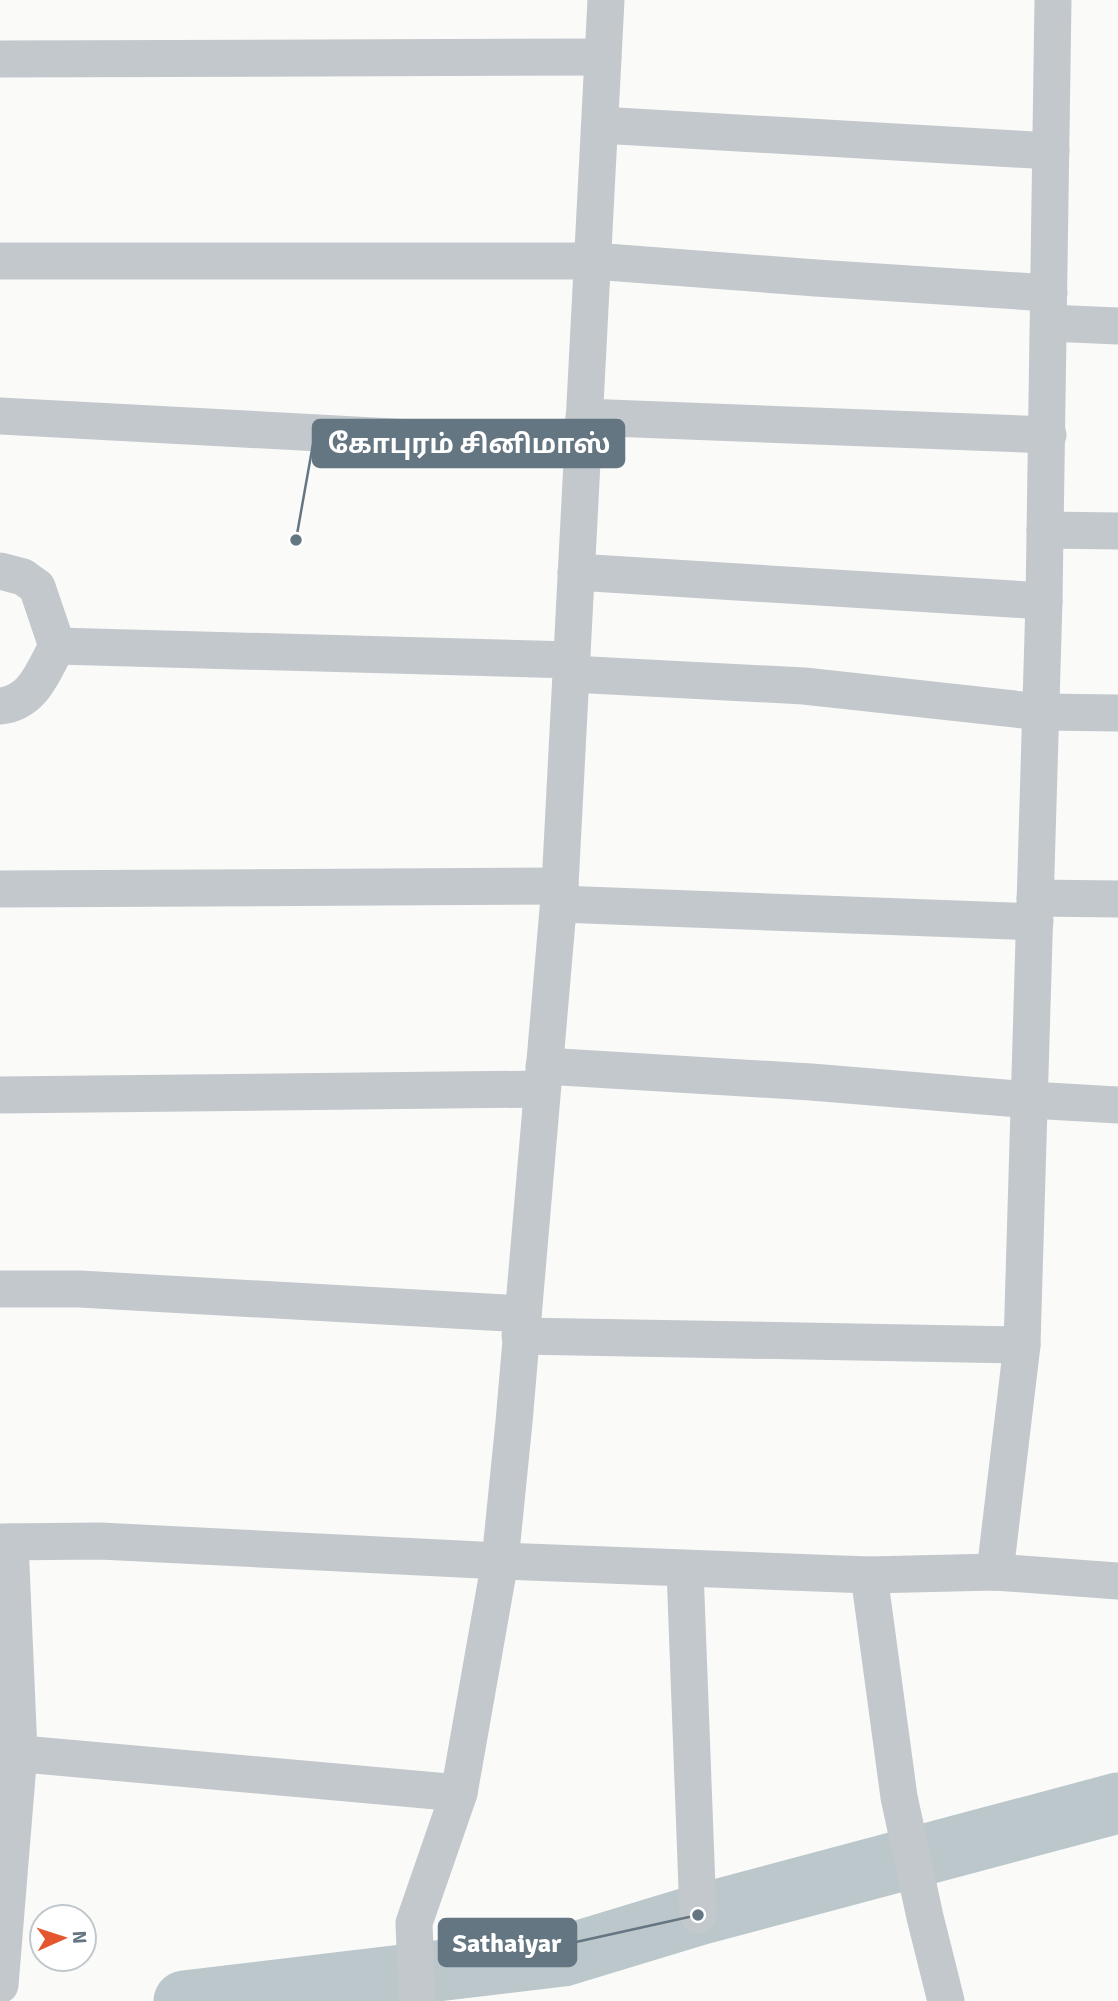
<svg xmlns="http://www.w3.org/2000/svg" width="1118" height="2001" font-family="Signika,'Noto Sans Tamil',sans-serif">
<rect width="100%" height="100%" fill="#fafaf8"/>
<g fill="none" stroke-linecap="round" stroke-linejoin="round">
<polyline stroke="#bbc7cb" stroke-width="61" points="184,2001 563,1956 698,1915 1118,1803"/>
<g stroke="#c3c8cc" stroke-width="37">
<polyline points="0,59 603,57"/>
<polyline points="600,125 1051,151"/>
<polyline points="0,261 593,261 816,278 1049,293"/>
<polyline points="1049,323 1118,326"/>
<polyline points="0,416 582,447"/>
<polyline points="584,417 1048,435"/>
<polyline points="1045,530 1118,531"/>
<path d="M0 571 23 577 37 587 57 646C43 672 33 703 0 706"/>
<polyline points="576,572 1044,601"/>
<polyline points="57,646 572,660"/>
<polyline points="571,674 804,686 1041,712 1118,713"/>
<polyline points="0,889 560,886"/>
<polyline points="1035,898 1118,899"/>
<polyline points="559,904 1035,922"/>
<polyline points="544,1066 811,1082 1030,1100 1118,1105"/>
<polyline points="0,1095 542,1089"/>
<polyline points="0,1289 80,1289 523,1314"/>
<polyline points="520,1336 1022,1345"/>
<polyline points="0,1542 100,1541 500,1561 869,1575 995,1572 1118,1581"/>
<polyline points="685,1569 698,1915"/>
<polyline points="995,1572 1022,1345 1044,601 1053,0"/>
<polyline points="869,1575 899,1797 925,1917 946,2001"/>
<polyline points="0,1752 459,1793"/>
<polyline points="0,1985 19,1752 10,1542"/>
<polyline points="417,2001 414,1923 459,1793 500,1561 514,1422 560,886 606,0"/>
</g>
</g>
<path fill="none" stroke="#657683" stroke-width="2.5" d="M296 540L313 444M698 1915L576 1942"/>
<g fill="#657683" stroke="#fff" stroke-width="2.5">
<circle cx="296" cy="540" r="7"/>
<circle cx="698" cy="1915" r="7"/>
</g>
<g fill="#657683" stroke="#657683" stroke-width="2.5">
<rect x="313" y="420" width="311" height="47" rx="7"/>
<rect x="439" y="1919" width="137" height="47" rx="7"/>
</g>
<g font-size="26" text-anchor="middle" font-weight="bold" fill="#fff">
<text x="469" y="453">கோபுரம் சினிமாஸ்</text>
<text x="507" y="1952">Sathaiyar</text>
</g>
<g transform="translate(63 1938) rotate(87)"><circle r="33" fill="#ffffff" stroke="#c1c8cd" stroke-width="2"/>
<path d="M0-5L12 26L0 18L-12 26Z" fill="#e4572e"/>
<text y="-10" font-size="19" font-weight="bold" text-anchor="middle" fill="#657683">N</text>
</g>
</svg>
